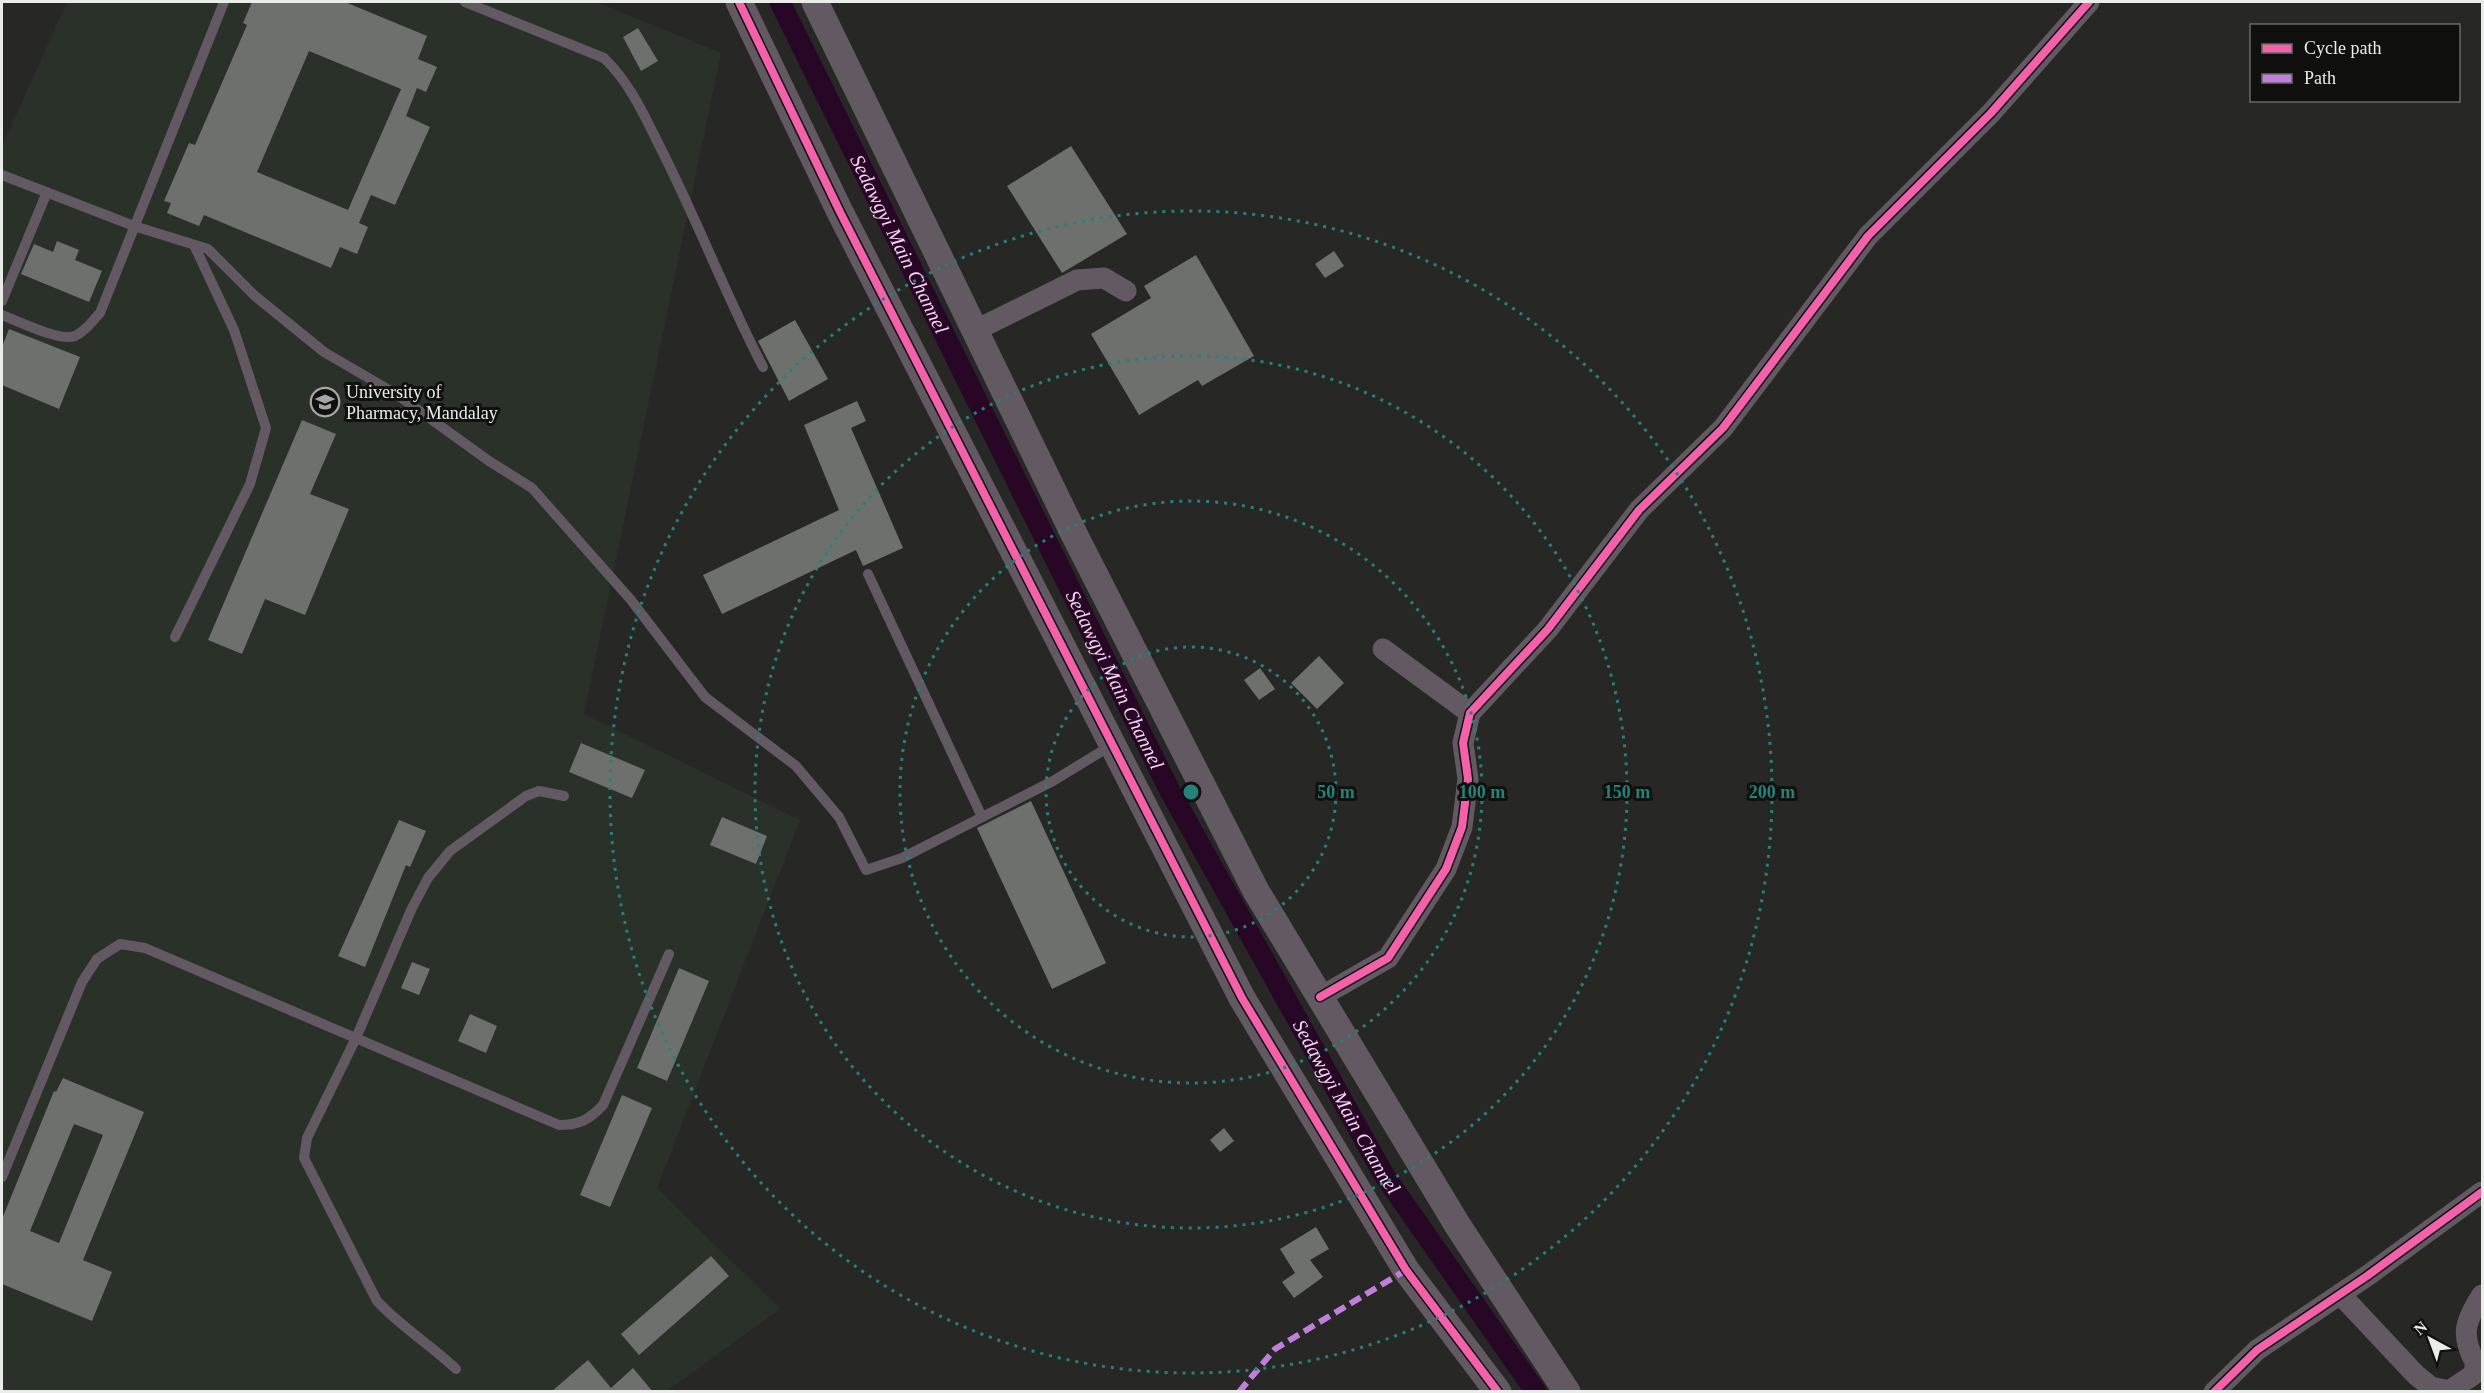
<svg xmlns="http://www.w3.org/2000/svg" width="2484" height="1393" font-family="Georgia,serif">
<rect width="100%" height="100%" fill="#272826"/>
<polygon fill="#2a3129" points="67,2 596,2 721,53 584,714 800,820 657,1188 780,1309 667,1391 2,1392 2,146"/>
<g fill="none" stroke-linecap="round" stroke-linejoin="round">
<path stroke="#270626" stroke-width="21" id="s1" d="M780 2 1170 791 1384 1175 1536 1392"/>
</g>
<g fill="#6e706e" fill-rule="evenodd">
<path d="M252 2H345L427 36 418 59 437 67 426 92 417 88 406 116 430 127 395 205 371 195 359 223 368 227 357 254 340 247 331 268 204 215 199 226 167 213 171 203 164 201 189 143 195 145 247 25 243 23ZM309 51 401 89 348 210 257 172Z"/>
<polygon points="638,28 658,61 641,71 623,37"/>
<polygon points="1071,146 1127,234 1062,273 1007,186"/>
<polygon points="57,241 79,250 75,260 102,271 89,302 21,274 34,244 53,252"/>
<polygon points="1334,251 1344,266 1325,278 1315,264"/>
<polygon points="1196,255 1254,356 1202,386 1198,380 1139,415 1091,334 1151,298 1144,286"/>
<polygon points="795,320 828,379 789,401 758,341"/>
<polygon points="9,329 80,357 59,409 2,385 2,347"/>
<polygon points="857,401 866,421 851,428 903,548 863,566 856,550 722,614 703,575 839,510 804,425"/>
<polygon points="302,420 336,434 310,494 349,509 305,615 265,599 242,654 208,640"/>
<polygon points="1319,656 1344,683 1317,709 1291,683"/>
<polygon points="1260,668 1275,689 1259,700 1244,680"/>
<polygon points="581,743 645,770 632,798 569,772"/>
<polygon points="1031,801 1106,963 1052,989 977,828"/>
<polygon points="722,817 767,836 756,864 710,845"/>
<polygon points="399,820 426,831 410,867 406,865 365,967 338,956"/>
<polygon points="412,962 430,969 419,995 401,988"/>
<polygon points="679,968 709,981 667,1081 637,1068"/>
<polygon points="470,1014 497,1026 486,1053 458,1041"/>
<path d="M63 1078 144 1112 83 1260 112 1272 92 1321 2 1284V1219L54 1091 56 1092ZM74 1124 103 1135 59 1243 30 1231Z"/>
<polygon points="622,1095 652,1108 610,1207 580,1195"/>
<polygon points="1224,1128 1234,1141 1220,1152 1210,1140"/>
<polygon points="1316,1227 1329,1249 1310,1260 1323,1277 1294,1298 1282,1282 1295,1273 1280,1249"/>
<polygon points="711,1256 729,1276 639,1355 621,1334"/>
<polygon points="588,1360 611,1388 633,1368 653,1392 551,1392"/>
</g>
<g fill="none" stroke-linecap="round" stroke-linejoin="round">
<g stroke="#635962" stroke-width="10">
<path d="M465 2 604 58C631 84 645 117 662 151 698 222 726 296 763 367"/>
<polyline points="2,175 134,226 208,249 255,296 324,352 396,394 489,461 532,488 631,600 705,697 796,766 839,817 866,870 902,858 1053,781 1112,745"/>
<polyline points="2,301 47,192"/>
<path d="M2 315C18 321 60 342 75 336 86 331 92 321 100 313L224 2"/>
<polyline points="868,574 982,817"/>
<polyline points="175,637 250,484 266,428 234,330 194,245"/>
<path d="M2 1177 82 982 97 959 120 944 145 948 559 1125C579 1125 589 1120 603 1105L669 954"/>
<path d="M456 1369C431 1345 401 1327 377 1301L304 1158 307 1138 356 1038 412 908 428 878 450 851 526 796 539 791 564 796"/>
</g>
<g stroke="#635962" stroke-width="21">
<polyline points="976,330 1077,280 1104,278 1126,291"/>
<polyline points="1383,649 1470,713"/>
<polyline points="1320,997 1388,958 1446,869 1462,827 1468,779 1463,743 1470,713 1548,629 1639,510 1723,428 1868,236 1991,113 2089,2"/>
<path d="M2340 1294 2416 1375 2431 1387 2449 1391 2473 1375 2476 1364C2460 1335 2465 1321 2482 1295"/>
<polyline points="2214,1392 2257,1350 2367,1276 2482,1192"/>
</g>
<g stroke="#635962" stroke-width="27">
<polyline points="739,2 840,212 1242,998 1406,1270 1498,1392"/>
<polyline points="815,2 1074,534 1256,891 1458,1226 1567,1392"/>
</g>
<polyline stroke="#c07fdc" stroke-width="6" stroke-dasharray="12 6" stroke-linecap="butt" points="1239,1392 1275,1349 1406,1270"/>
<g stroke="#10110f" stroke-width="11">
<g id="cycleway">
<polyline points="739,2 840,212 1242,998 1406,1270 1498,1392"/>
<polyline points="1320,997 1388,958 1446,869 1462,827 1468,779 1463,743 1470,713 1548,629 1639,510 1723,428 1868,236 1991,113 2089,2"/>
<polyline points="2214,1392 2257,1350 2367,1276 2482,1192"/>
</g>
</g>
<use href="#cycleway" stroke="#f560ab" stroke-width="8"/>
</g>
<g fill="none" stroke="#25827a" stroke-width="3" stroke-dasharray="3 6">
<circle cx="1191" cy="792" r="145"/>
<circle cx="1191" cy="792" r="291"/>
<circle cx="1191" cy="792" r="436"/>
<circle cx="1191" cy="792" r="581"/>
</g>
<defs>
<g id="university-ring" transform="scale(1.5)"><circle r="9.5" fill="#10110f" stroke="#a6a7a5" stroke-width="1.5"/><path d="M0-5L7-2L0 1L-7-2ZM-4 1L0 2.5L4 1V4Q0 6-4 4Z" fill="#a6a7a5"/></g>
</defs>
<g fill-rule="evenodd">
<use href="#university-ring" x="325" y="402"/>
</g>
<g text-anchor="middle" stroke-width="6" stroke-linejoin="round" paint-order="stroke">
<g font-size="18" fill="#eaece9" stroke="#10110f" text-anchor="start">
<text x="346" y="398">University of<tspan x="346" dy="21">Pharmacy, Mandalay</tspan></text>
</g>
<g font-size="20" font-style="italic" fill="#f6d6f3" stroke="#10110f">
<text dy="7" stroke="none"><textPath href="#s1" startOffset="270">Sedawgyi Main Channel</textPath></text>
<text dy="7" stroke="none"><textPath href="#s1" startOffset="756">Sedawgyi Main Channel</textPath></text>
<text dy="7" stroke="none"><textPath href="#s1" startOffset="1242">Sedawgyi Main Channel</textPath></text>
</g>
</g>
<circle cx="1191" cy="792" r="9" fill="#25827a" stroke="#10110f" stroke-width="3"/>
<g font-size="18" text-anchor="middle" font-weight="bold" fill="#25827a" stroke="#10110f" stroke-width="6" stroke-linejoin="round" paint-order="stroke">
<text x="1336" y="798">50 m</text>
<text x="1482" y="798">100 m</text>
<text x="1627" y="798">150 m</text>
<text x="1772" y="798">200 m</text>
</g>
<rect width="2484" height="1393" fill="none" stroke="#eaece9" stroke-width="6"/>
<rect x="2250" y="24" width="210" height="78" fill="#10110f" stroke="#676966" stroke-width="1.5"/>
<rect x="2262" y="44" width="30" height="9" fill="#f560ab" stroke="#676966" stroke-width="1.5"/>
<text x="2304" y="54" font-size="18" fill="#eaece9">Cycle path</text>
<rect x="2262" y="74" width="30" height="9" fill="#c07fdc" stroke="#676966" stroke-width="1.5"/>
<text x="2304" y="84" font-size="18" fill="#eaece9">Path</text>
<g transform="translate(2430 1339) rotate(319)" stroke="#10110f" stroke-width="4.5" paint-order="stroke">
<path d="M0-4.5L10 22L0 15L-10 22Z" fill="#eaece9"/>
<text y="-9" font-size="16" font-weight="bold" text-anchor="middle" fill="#eaece9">N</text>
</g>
</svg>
